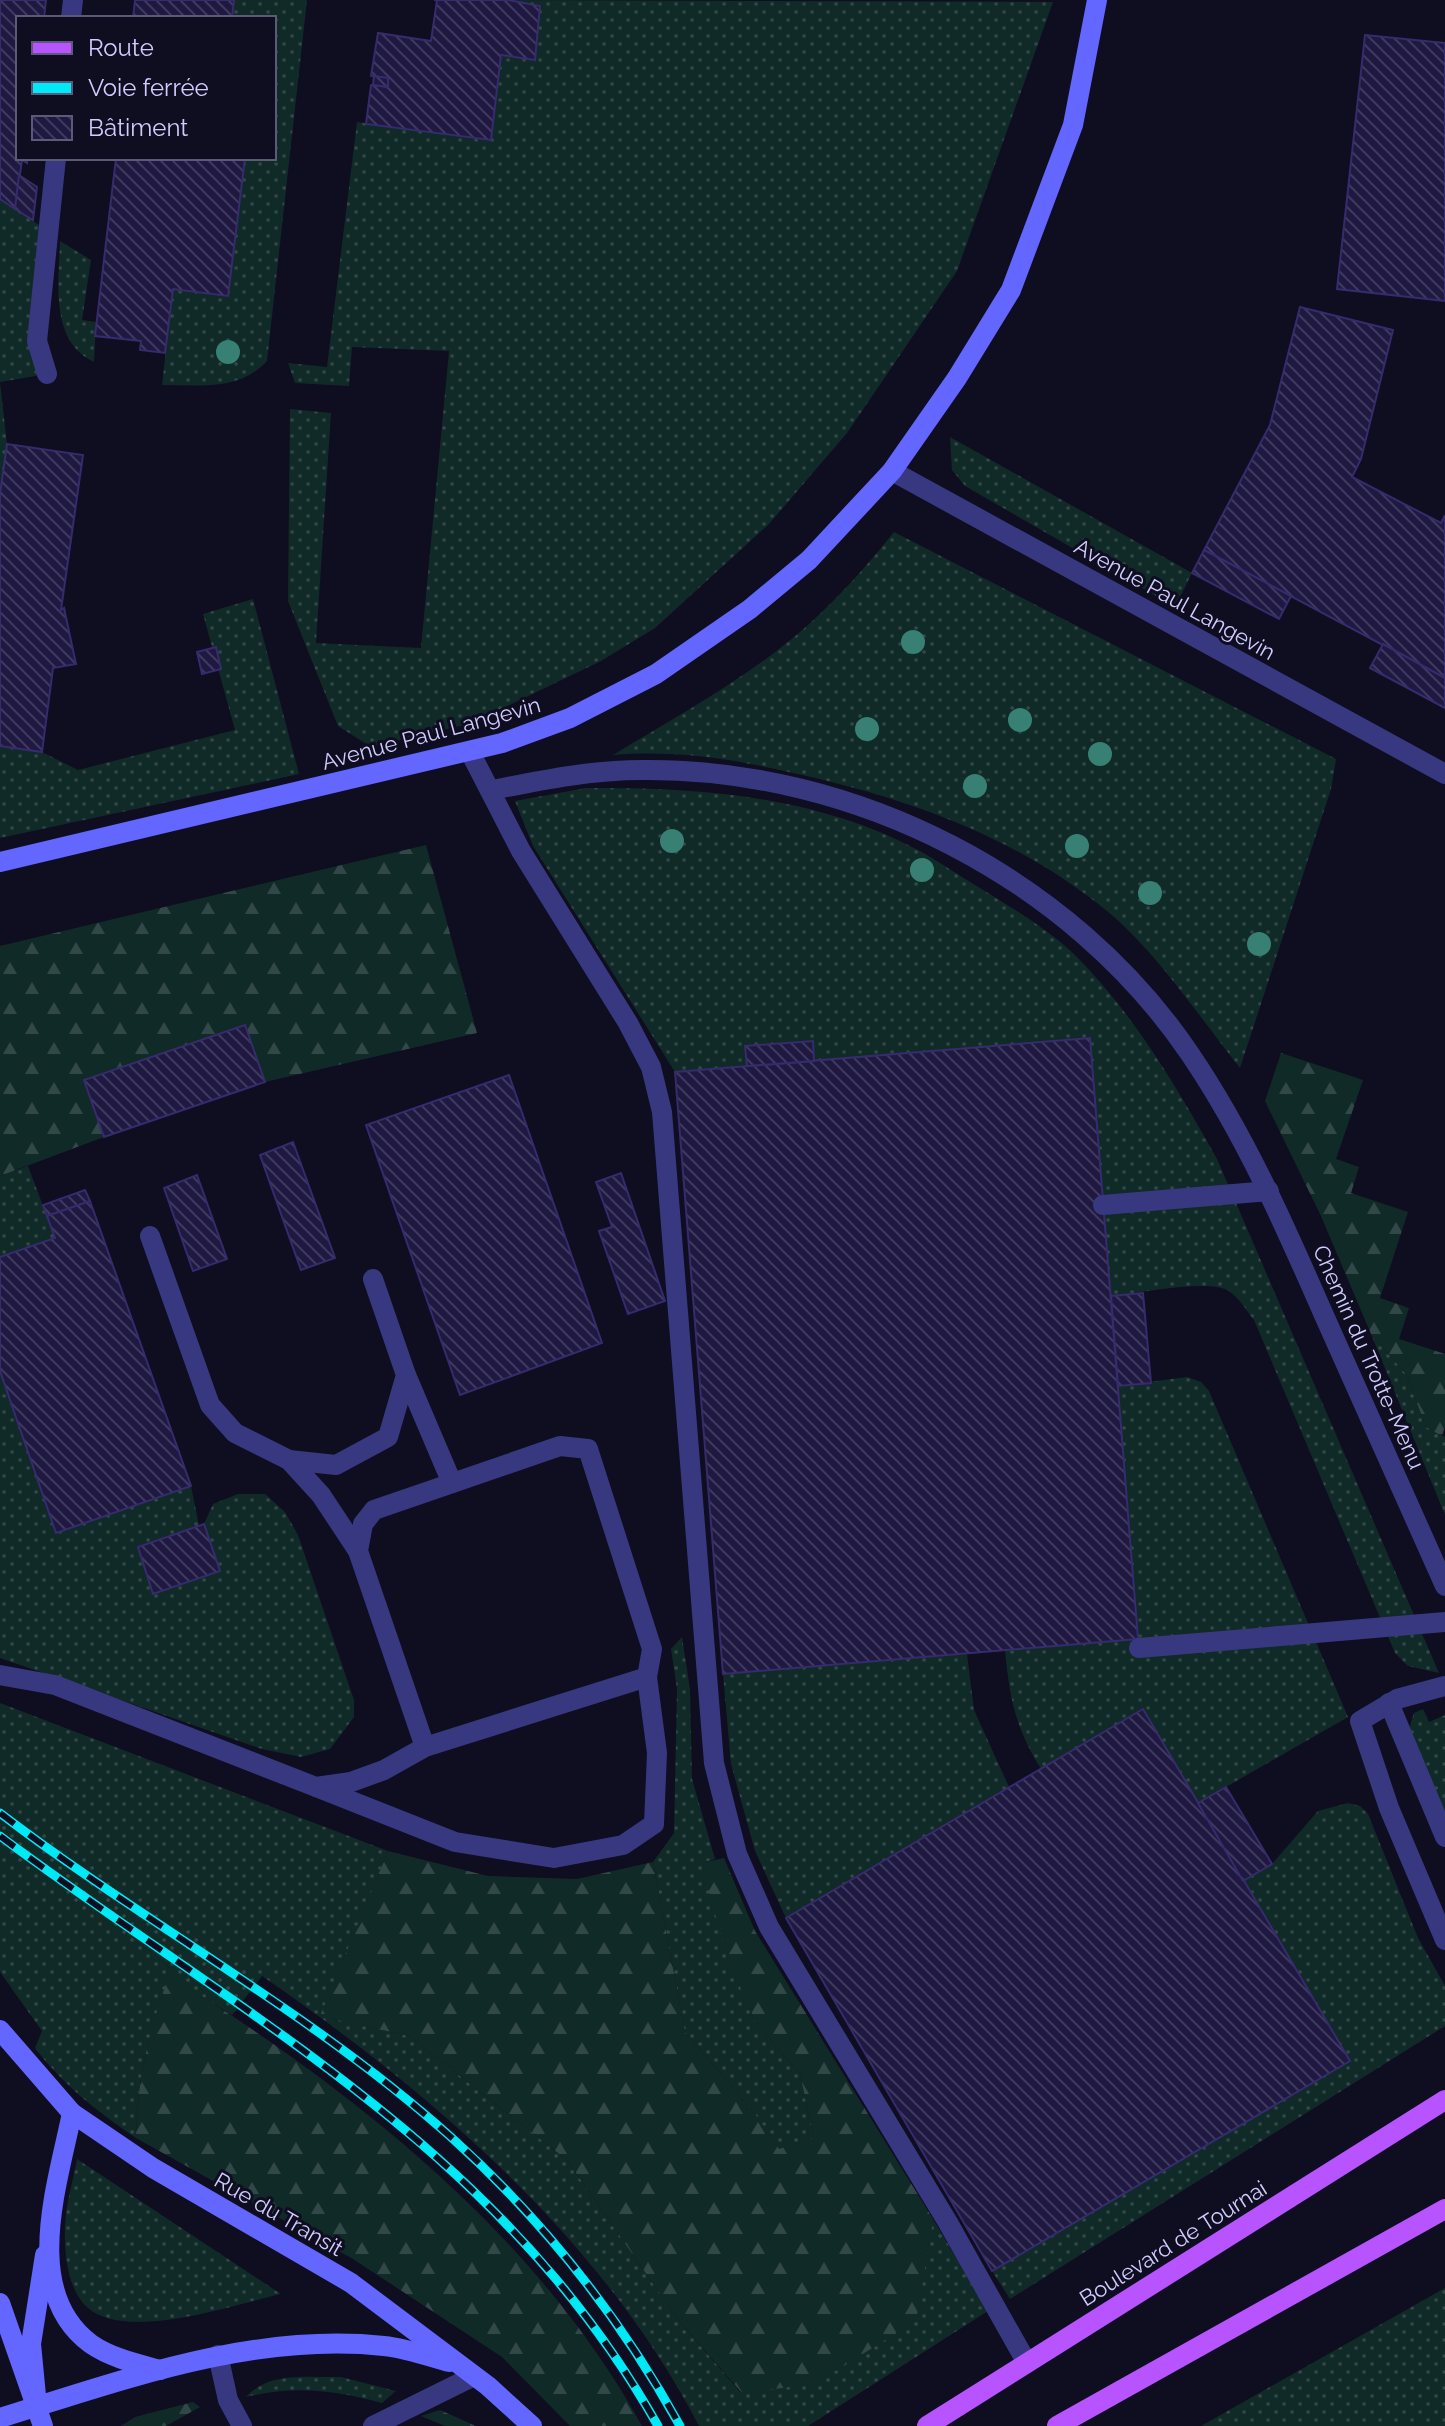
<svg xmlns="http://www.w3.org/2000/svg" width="1445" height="2426" font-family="Raleway,sans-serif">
<defs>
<pattern id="grass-dots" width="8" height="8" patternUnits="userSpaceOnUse" patternTransform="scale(2)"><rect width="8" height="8" fill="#102a28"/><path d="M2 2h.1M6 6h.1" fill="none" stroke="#324848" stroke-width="1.8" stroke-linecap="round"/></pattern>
<pattern id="forest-firs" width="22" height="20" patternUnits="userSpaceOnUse" patternTransform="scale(2)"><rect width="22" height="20" fill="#102a28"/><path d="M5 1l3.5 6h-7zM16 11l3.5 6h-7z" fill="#324848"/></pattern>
<pattern id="building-back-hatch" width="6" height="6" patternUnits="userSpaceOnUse" patternTransform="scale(2)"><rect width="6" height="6" fill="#1f1941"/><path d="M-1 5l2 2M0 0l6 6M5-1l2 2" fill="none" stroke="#3e395e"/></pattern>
</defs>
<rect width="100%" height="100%" fill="#0f0d20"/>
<g fill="url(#grass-dots)">
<path d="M234 0H307L267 361C239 391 201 385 162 385L173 289 228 296 245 158H274V18H232Z"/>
<polygon points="508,0 1053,2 957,271 847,433 769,524 655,628 601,661 472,723 371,747 338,726 288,601 290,409 331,413 316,643 421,648 449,351 352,347 349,386 295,383 288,363 327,367 357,122 491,140"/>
<polygon points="0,199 48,231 37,341 47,374 0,382 7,444 0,494"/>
<path d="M60 241 91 260 82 320 96 322 94 362C49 341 59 282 60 241Z"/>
<polygon points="950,437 1192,573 1175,607 965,486 952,470"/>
<path d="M894 532 1336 759 1331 789 1240 1068C1202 1020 1153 948 1107 911 1015 836 907 798 793 773 733 759 676 750 613 755 679 715 749 677 807 626 839 597 867 566 894 532Z"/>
<polygon points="253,599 299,774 0,838 0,746 42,752 78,770 235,730 203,614"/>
<path d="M586 788C699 787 816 796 918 850 939 861 959 876 980 888 1012 908 1048 929 1075 955 1133 1013 1177 1087 1217 1159L1439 1673 1408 1666 1395 1653 1254 1320C1246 1310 1240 1299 1229 1291 1210 1278 1136 1294 1111 1296L1090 1038 814 1061 812 1041 745 1046 747 1066 675 1072 533 846 515 801Z"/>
<polygon points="28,1166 55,1238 0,1257 0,1176"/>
<polygon points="1371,1334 1406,1374 1426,1427 1445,1437 1445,1515"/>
<polygon points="0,1371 56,1533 191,1486 199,1526 139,1547 153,1594 219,1571 204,1524 213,1504 238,1494 265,1494 285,1512 298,1535 354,1700 354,1717 330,1749 301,1757 262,1749 0,1658"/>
<path d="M1187 1377 1201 1382 1209 1391 1348 1717 1198 1803 1143 1709 1041 1769C1015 1727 1010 1699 1005 1651L1138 1639 1118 1386Z"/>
<polygon points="682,1637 690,1689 692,1779 715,1859 702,1863 728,1957 755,2021 800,2074 814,2138 779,2150 755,2114 685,2032 653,1862 674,1833 677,1689 671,1649"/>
<polygon points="967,1654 974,1710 1009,1787 786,1918 755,1851 731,1764 723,1674"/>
<path d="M0 1703 388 1851 321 2016 409 2036 567 2160 679 2321 741 2393 915 2321 933 2219 988 2311 808 2426H699C602 2239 433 2094 262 1976L232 2015 169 1976C149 2034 137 2077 136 2138 97 2111 64 2086 35 2048L42 2031 0 1972Z"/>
<polygon points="1423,1709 1429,1722 1445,1715 1445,1811 1409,1729 1414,1713"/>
<polygon points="1348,1803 1360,1806 1368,1814 1418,1938 1445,1986 1445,2026 1010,2299 992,2271 1243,1881 1272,1864 1318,1811"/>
<path d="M77 2159 281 2294C235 2304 128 2342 88 2308 67 2290 64 2252 65 2226 66 2204 73 2181 77 2159Z"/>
<polygon points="1445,2288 1445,2426 1201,2426"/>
<path d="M341 2377 396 2391 382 2403C335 2390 294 2385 246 2397 269 2371 309 2378 341 2377Z"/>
</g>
<g fill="url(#forest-firs)">
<polygon points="426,845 477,1033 265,1082 244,1025 85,1080 104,1137 0,1176 0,946"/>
<polygon points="1281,1053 1363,1080 1336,1159 1359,1167 1351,1193 1408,1212 1380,1298 1409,1308 1399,1339 1445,1354 1445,1426 1442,1436 1426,1427 1406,1374 1371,1334 1321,1216 1265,1101"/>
<polygon points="388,1851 488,1876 577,1879 653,1862 685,2032 755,2114 779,2149 814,2138 800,2074 755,2021 727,1957 701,1863 724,1858 755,1931 933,2219 916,2321 814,2384 742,2393 679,2321 567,2160 409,2036 320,2016"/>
<path d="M169 1975C352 2090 536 2233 642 2426H570L502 2357 353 2259 136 2138C137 2077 149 2033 169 1975Z"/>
<polygon points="193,2402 200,2407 166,2426 121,2426 135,2417"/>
<polygon points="440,2410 476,2426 445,2426 421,2416"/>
</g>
<g fill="url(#building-back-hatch)" stroke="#352b6d" stroke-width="2">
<polygon points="0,0 46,0 44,18 18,18 18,158 27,158 27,163 22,160 15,209 0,199"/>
<polygon points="135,0 234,0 232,18 133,18"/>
<polygon points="434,0 508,0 540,6 535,60 501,55 491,140 366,124 371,85 388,87 388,78 371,76 378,33 431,41 437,0"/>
<polygon points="1365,35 1445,43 1445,301 1337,289"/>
<polygon points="374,76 388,78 388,87 373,85"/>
<polygon points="116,158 245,158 228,296 173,289 165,353 140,350 141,341 95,336"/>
<polygon points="19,175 37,187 33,220 15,209"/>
<polygon points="1300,307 1393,330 1361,459 1352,477 1441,523 1445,515 1445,678 1204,550 1270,425"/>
<polygon points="7,444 83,455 61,610 64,608 76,664 53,668 42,752 0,746 0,494"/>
<polygon points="1204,550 1291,596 1279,619 1192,573"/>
<polygon points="1383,644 1445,678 1445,708 1370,668"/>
<polygon points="216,647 221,669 202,674 197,652"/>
<polygon points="245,1025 265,1082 104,1137 84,1080"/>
<polygon points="1090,1038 1138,1639 723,1674 675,1072"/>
<polygon points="813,1041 814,1061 747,1066 745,1046"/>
<polygon points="509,1075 602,1343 460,1395 366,1125"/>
<polygon points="293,1142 335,1258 301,1270 260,1155"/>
<polygon points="621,1173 665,1301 628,1314 599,1231 612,1227 596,1182"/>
<polygon points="197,1175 227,1259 193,1271 164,1188"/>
<polygon points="85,1190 90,1201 47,1216 43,1205"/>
<polygon points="90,1201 191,1486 56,1533 0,1371 0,1257 55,1238 47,1216"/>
<polygon points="1143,1293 1151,1383 1118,1386 1111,1296"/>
<polygon points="204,1524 220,1571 153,1594 138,1547"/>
<polygon points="1143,1709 1350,2061 992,2271 786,1918"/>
<polygon points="1226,1787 1272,1864 1243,1881 1198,1803"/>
</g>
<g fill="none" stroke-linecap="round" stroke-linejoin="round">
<g stroke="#383880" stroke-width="20">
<polyline points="71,18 73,0"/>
<polyline points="47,374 37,341 56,158"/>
<polyline points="470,752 521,851 628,1023 651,1067 662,1112 714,1763 737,1854 769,1927 947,2221 1027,2363"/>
<polyline points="150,1236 210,1405 235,1433 289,1460 321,1495 358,1551"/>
<polyline points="406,1375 452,1483"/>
<polyline points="289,1460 336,1465 388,1437 406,1375 373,1279"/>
<polyline points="0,1675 55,1685 316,1787 351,1782 384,1770 425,1747 647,1677 652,1649 588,1449 560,1446 374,1510 363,1524 358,1551 425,1747"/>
<polyline points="316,1787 455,1842 554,1858 623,1845 654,1824 657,1753 647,1677"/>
<polyline points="218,2355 228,2400 242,2426"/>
<polyline points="373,2426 474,2376"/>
</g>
<g stroke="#383880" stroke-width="20">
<polyline points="892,471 1445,774"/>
<path d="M492 790C542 780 591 770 643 770 855 768 1071 878 1190 1054 1245 1135 1284 1224 1323 1313 1364 1404 1404 1495 1445 1586"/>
<polyline points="1103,1205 1269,1191"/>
<polyline points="1139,1648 1445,1622"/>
<polyline points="1445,1686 1397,1699 1360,1721 1389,1808 1445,1940"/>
<polyline points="1389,1703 1445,1837"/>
</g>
<g stroke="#6366ff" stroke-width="20">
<polyline points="0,862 502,743 570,718 656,674 750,609 809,560 892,471 957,378 1011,290 1073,125 1097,0"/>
<polyline points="0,2030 72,2113 153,2168 351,2283 488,2386 532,2426"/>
<path d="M72 2113C58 2183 20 2292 91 2344 111 2358 138 2364 160 2370"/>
<polyline points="0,2303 43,2426"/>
<polyline points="37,2406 31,2344 45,2255"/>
<path d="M0 2418C123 2380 253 2332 384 2346 405 2348 428 2356 449 2362"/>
</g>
<g stroke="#b753ff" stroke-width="20">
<polyline points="927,2426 1445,2100"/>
<polyline points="1057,2426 1445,2209"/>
</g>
<g stroke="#00e9f7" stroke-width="9">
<g id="rail">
<path d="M0 1813C147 1925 314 2014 452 2138 544 2221 620 2317 680 2426"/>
<path d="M0 1836C246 2019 501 2148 658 2426"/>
</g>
</g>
<use href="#rail" stroke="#0f0d20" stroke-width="6" stroke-dasharray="18" stroke-linecap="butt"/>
</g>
<g fill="#378073">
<circle cx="228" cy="352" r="12"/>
<circle cx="913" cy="642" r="12"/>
<circle cx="1020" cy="720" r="12"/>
<circle cx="867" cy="729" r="12"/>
<circle cx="1100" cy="754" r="12"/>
<circle cx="975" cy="786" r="12"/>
<circle cx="672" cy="841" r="12"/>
<circle cx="1077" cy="846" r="12"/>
<circle cx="922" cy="870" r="12"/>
<circle cx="1150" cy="893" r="12"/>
<circle cx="1259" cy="944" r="12"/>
</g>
<g text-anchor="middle" stroke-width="6" stroke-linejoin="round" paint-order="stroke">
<g font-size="22" fill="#d0ccff" stroke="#0f0d20">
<text transform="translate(1175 599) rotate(29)" y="8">Avenue Paul Langevin</text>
<text transform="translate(431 733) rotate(-15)" y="8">Avenue Paul Langevin</text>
<text transform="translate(1369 1357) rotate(66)" y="8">Chemin du Trotte-Menu</text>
<text transform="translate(279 2214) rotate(30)" y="8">Rue du Transit</text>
<text transform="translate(1173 2243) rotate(-32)" y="8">Boulevard de Tournai</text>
</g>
</g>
<rect x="16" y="16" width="260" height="144" fill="#0f0d20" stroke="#5c5979" stroke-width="2"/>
<rect x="32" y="42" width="40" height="12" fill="#b753ff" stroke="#5c5979" stroke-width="2"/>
<text x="88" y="56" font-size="24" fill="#d0ccff">Route</text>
<rect x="32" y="82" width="40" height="12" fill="#00e9f7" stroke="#5c5979" stroke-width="2"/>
<text x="88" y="96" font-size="24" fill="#d0ccff">Voie ferrée</text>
<rect x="32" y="116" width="40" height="24" fill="url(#building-back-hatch)" stroke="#5c5979" stroke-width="2"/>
<text x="88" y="136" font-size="24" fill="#d0ccff">Bâtiment</text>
</svg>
